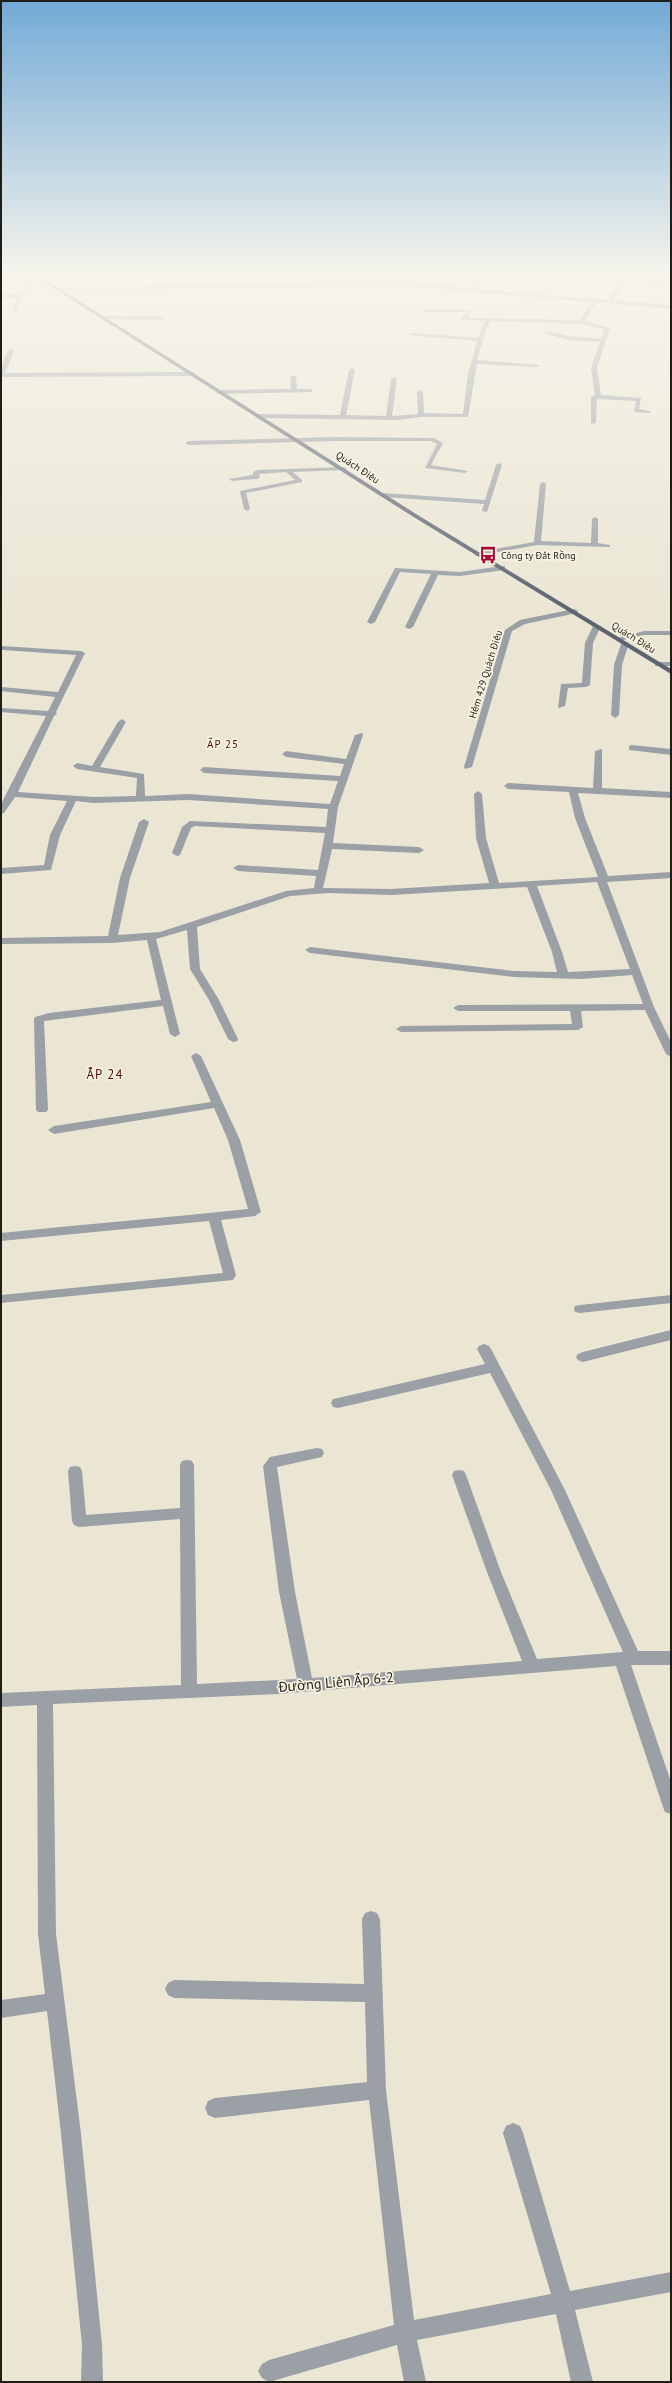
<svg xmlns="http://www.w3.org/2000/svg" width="672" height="2383" font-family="'PT Sans',sans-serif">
<rect width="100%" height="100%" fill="#ebe6d4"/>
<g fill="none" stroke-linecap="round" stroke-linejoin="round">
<g fill="#9b9fa6" fill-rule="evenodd">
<polygon points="34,276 38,277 21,296 16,311 12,311 16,298 1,298 1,294 18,294"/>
<polygon points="476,276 481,276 476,289 608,300 617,286 619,276 671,281 671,285 624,281 623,286 613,300 671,305 671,309 596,302 585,321 610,328 597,368 601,395 641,398 639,409 650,411 650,413 634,412 636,401 597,399 596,423 591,424 591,397 595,395 591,368 600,342 568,340 544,333 547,331 568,336 601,339 604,329 582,324 490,321 484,336 477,360 540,365 537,367 477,364 468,417 421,417 398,420 259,418 256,416 259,414 340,415 349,370 352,368 355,370 346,415 386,416 391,379 394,377 397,379 392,416 418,414 417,392 420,390 423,392 424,413 463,414 468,374 477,341 408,335 411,333 478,338 485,321 462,320 465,312 426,312 424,309 471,310 468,318 580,320 591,302 404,286 55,290 52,288 404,282 471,288"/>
<polygon points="105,316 161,316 164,318 161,320 103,319"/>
<path d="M11 349 14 351 5 373 193 372 196 374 193 376 1 377C1 368 4 354 11 349Z"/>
<polygon points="293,375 296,377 297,389 311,389 313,392 219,394 216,392 219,390 291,389 290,377"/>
<polygon points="334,437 434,438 443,443 431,465 468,471 465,473 425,468 437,444 431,441 334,441 188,445 185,443 188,441"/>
<polygon points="499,463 502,465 487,512 482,511 484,504 384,497 381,495 384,493 485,500 496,465"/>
<polygon points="344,467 347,469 346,470 293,472 302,480 302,482 246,493 250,509 247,511 244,509 240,491 295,480 286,472 259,474 260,477 257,479 232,481 229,479 253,475 253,472 258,470"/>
<polygon points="543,482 546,484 541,541 591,543 592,519 595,517 598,519 598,543 610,545 610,547 537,545 476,556 475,554 479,552 534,542 540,484"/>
<polygon points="502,566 505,566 505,570 460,576 438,575 413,627 409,629 405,627 431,574 400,572 375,622 371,624 367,622 395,568 460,572"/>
<polygon points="574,609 578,611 577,613 525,624 512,631 472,767 465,769 464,767 505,630 520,620"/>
<polygon points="594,624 601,626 593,643 590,685 586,687 568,688 565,706 558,708 561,684 582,683 585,643"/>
<polygon points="644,631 671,631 671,635 644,635 619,641 615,639"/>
<polygon points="622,641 629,643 622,665 619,715 615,718 611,715 614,665"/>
<path d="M1 646 81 651 85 653 56 712 57 714 54 716 18 792 93 797 136 796 137 778 77 769 73 766 77 763 92 766 118 722 122 719 126 722 100 767 144 774 145 796 188 794 330 804 338 781 204 773 200 770 204 767 340 776 344 764 286 757 282 754 286 751 346 759 355 735 362 733 363 735 338 807 333 843 419 847 424 850 419 853 332 849 323 888 391 889 489 883 476 838 474 794 478 791 482 794 486 838 499 883 598 877 575 818 569 792 508 789 504 786 508 783 593 788 595 751 602 749V788L671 792V798L578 793 585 818 608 876 671 872V878L607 882 654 1007 671 1042V1057L666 1054 645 1010 581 1011 583 1027 578 1030 401 1032 396 1029 401 1026 572 1024 570 1011H458L453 1008 458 1005 643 1004 632 975 581 979 514 977 310 953 305 950 310 947 514 971 557 972 552 952 527 887 391 895 329 893 290 896 197 927 200 969 219 1000 238 1039 237 1041 233 1042 228 1039 209 1000 190 969 187 930 156 939 180 1034 175 1037 170 1034 163 1006 44 1021 48 1110 46 1112H38L36 1110 34 1019 35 1017 49 1013 161 1000 147 940 112 943 1 944V938L108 936 120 878 139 822 144 819 149 822 130 878 118 935 160 932 286 891 314 888 316 876 238 871 233 868 238 865 318 870 325 833 195 826 191 828 180 855 177 856 172 853 182 827 190 821 326 827 328 809 188 800 93 803 76 801 60 835 51 870 1 874V868L44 865 50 835 67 801 15 797 4 813 1 814V804L46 716 1 712V708L48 711 55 697 1 691V687L58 692 76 655 3 650H1ZM597 882 630 969 568 972 562 952 537 886Z"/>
<rect x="655" y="662" width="16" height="4"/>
<polygon points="632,745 671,749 671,755 629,750 629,746"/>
<path d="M196 1053 201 1056 240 1140 261 1212 255 1216 221 1220 236 1275 233 1280 1 1303V1295L223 1273 209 1221 1 1241V1233C83 1224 166 1218 248 1209L228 1140 214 1108 54 1134 48 1130 54 1126 211 1102 191 1056Z"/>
<polygon points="671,1295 671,1303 580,1313 575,1312 574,1309 575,1306 580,1305"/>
<polygon points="671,1330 671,1340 583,1362 578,1360 576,1357 578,1354 583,1352"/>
<polygon points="484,1344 489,1346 491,1349 565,1490 638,1651 671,1651 671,1665 631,1665 671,1782 671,1814 665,1812 663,1807 616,1666 278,1694 53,1704 56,1934 81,2134 102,2345 103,2382 81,2382 82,2345 61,2134 47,2011 1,2018 1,2000 45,1994 38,1934 37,1705 1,1707 1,1693 181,1685 180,1519 79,1527 74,1525 72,1521 68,1471 70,1467 75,1466 80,1467 82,1471 86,1515 180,1508 180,1465 182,1461 187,1460 192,1461 194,1465 197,1684 297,1679 279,1592 263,1466 270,1457 317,1448 322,1449 324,1453 322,1457 277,1467 295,1592 312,1678 522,1661 487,1572 452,1475 454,1471 459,1470 464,1471 466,1475 501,1572 537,1659 623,1652 551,1490 490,1373 338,1408 333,1407 331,1403 333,1399 338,1398 485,1364 477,1349 479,1346"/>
<polygon points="371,1911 377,1913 380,1919 386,2090 414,2320 551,2294 503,2133 506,2126 513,2123 520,2126 523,2133 570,2291 671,2272 671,2292 575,2310 593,2382 571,2382 556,2314 417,2340 426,2382 404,2382 397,2345 269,2382 262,2378 258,2371 262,2364 269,2360 394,2325 369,2100 215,2118 208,2115 205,2108 208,2101 215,2098 367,2082 365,2002 174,1998 168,1995 165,1989 168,1983 174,1980 364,1984 362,1919 365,1913"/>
</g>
<polygon fill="#5d6470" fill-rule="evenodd" points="34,276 40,276 416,514 671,669 671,674 412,516"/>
</g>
<linearGradient id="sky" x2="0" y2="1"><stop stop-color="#73aad6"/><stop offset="0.45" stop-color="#f6f4ec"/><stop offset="1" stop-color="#f6f4ec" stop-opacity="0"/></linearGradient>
<rect width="672" height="610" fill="url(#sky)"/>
<defs>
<g id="bus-bare" transform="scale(1.38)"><path d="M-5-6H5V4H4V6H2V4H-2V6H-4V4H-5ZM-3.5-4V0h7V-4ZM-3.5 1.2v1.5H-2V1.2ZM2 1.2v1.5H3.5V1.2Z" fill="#a50a39" stroke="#f9f3e1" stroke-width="2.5" paint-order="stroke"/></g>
</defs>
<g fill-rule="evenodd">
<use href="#bus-bare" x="488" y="555"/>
</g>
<g text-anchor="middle" stroke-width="3.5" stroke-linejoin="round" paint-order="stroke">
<g font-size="10" fill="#1f1d17" stroke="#f9f3e1">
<text transform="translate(358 467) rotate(33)" y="4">Quách Điêu</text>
<text transform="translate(634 637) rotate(32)" y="4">Quách Điêu</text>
<text transform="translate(485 674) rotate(-73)" y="4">Hẻm 429 Quách Điêu</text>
</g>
<g font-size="10" fill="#1f1d17" stroke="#f9f3e1" text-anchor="start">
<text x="501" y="559">Công ty Đất Rồng</text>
</g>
<g font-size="11" letter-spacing="1" fill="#500a1a" stroke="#f9f3e1">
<text x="223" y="748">ẤP 25</text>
</g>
<g font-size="13" letter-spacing="1" fill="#500a1a" stroke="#f9f3e1">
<text x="105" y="1079">ẤP 24</text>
</g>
<g font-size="14" fill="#1f1d17" stroke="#f9f3e1">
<text transform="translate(336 1682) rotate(-5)" y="5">Đường Liên Ấp 6-2</text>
</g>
</g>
<rect width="672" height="2383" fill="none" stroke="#1f1d17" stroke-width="4"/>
</svg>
